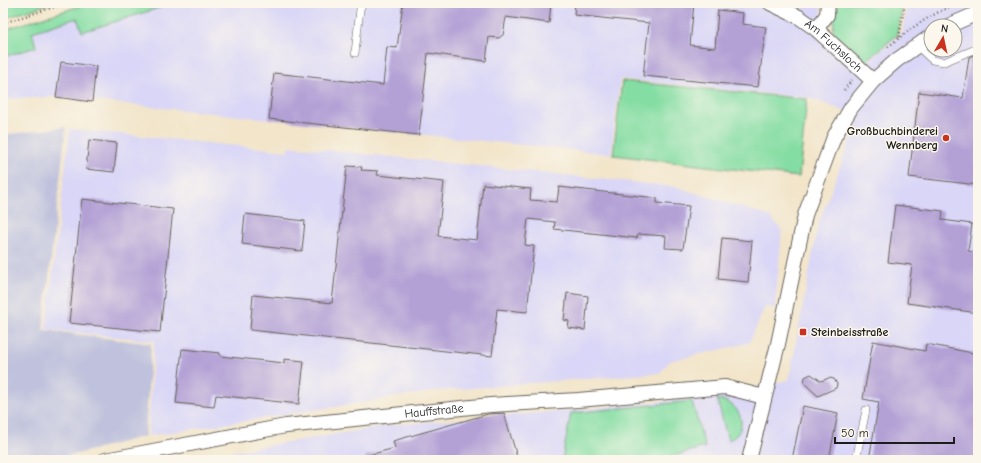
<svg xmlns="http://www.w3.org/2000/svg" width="981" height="463" font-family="'Comic Neue',sans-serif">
<rect width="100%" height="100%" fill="#fbf7ec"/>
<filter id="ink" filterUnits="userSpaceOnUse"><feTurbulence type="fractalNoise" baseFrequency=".025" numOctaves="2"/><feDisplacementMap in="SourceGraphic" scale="8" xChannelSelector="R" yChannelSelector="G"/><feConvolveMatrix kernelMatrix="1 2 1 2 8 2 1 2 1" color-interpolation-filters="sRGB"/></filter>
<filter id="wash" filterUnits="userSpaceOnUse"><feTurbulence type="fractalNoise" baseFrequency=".012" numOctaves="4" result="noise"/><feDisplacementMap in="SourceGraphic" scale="16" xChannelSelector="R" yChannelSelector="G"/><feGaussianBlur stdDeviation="0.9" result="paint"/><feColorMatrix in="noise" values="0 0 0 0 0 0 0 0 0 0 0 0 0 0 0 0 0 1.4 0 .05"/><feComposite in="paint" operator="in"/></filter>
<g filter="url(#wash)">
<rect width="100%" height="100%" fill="#f2e5ca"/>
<g fill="#d9d6f7" fill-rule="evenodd">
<path d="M175 3H822L821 10 831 34 864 64 902 33 907 3H978V460H182L391 425 573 410 714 396 789 380 818 225 859 117 810 98 620 79 611 154 56 97 3 99V57L36 47 31 32 78 17 83 32ZM931 26H955V50H931Z"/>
<polygon points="70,129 288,151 289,146 677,187 769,216 782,230 775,308 765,307 749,343 670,361 660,373 545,382 436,391 148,436 154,341 46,329"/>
</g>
<polygon fill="#c0c2dd" points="66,127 43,330 151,344 145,436 54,460 3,460 3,135"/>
<g fill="#84dda3" stroke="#507c60">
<polygon points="3,3 52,3 3,19"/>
<polygon points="89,3 175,3 82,32 77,18 32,32 36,47 3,57 3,30"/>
<polygon points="835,3 903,3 897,35 866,61 833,33"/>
<polygon points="622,81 807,99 799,177 613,155"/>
<path d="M717 399C724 400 731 403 736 409 745 420 742 436 728 440Z"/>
<polygon points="692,401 705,447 658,460 562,460 571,413"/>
</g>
<g id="blocks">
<g fill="#b3a1d6">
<polygon points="403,3 551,3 549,23 506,17 503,35 499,38 489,37 486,61 428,53 419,135 269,119 274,73 383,85 387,47 397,48"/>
<polygon points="575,3 694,3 690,45 715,48 718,10 743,13 742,24 766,27 758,87 643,76 649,23 574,15"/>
<polygon points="978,53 978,185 909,177 919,92 963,98 969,57"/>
<polygon points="61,62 96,66 92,102 56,97"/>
<polygon points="89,140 117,143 114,172 86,169"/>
<polygon points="347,166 362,167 361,170 378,171 377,175 444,182 438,236 477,240 483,184 531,189 530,200 557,202 559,187 657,198 657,203 689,206 683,249 665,248 666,236 638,234 637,238 554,229 555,222 528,219 525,245 534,246 527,312 497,309 492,356 250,330 253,295 332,303"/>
<polygon points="82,199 173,209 160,332 69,323"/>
<polygon points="895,205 943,211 942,220 972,224 968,251 978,252 978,313 907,303 912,265 888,262"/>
<polygon points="245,214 305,221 302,251 242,244"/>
<polygon points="722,238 752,241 748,282 718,279"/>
<polygon points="567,293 588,296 585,330 568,328 569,321 564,320"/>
<polygon points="873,341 925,351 926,344 978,354 978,460 869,460 879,402 863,399"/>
<polygon points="182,349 220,353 220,356 284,363 284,359 304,361 299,404 216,395 214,407 176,403"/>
<polygon points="811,374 821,381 829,378 834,379 837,384 836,388 818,396 804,383 805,377"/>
<polygon points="803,406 838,413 829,460 792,460"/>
<polygon points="504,413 518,460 366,460 365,456 395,448 393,441 488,414"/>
</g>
</g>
</g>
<g filter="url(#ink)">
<use href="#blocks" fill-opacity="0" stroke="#676259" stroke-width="1"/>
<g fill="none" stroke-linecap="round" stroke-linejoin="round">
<g stroke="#676259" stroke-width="8">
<g id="lane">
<polyline points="916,45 932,60 944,62 978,48"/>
<polyline points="355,53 360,9 363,3"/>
<polyline points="856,460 866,410"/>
</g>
</g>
<g stroke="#676259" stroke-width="16">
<g id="street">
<path id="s1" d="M770 3 799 17 816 29 873 81"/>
<polyline points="948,26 978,13"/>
<polyline points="816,29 827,15 828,3"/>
<path id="s2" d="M105 460 286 426 491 405 578 400 725 387 764 397"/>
<polyline points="749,460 778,344 805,215 834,137 851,108 873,81 897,60 931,36"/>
</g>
</g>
<g stroke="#676259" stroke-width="2.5" stroke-dasharray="1 3" stroke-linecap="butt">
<polyline points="3,5 9,3"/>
<polyline points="3,23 67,3"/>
<polyline points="899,37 905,3"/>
<path d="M888 47C912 27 930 15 958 3"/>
<polyline points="844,90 852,80"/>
</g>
<use href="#lane" stroke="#fff" stroke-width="7"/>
<use href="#street" stroke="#fff" stroke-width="14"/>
</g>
</g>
<g fill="#c8321e" stroke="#fbf7ec" stroke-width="1.5">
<circle cx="946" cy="138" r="4"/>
<rect x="799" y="328" width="8" height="8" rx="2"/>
</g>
<g text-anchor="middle" stroke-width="3" stroke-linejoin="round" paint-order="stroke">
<g font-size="12" fill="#1c1c1c" stroke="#fbf7ec">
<text dy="4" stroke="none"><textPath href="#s1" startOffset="77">Am Fuchsloch</textPath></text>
<text dy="4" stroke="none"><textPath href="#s2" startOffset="333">Hauffstraße</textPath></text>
</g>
<g font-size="12" font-weight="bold" fill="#1c1c1c" stroke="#fbf7ec" text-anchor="end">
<text x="938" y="135">Großbuchbinderei<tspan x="938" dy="14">Wennberg</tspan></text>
<text x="811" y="336" text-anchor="start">Steinbeisstraße</text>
</g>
</g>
<rect width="981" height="463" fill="none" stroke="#fbf7ec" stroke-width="16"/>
<g transform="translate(943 38) rotate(9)"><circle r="19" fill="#fbf7ec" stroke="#a29f99"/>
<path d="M0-3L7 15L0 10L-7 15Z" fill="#c8321e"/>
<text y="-6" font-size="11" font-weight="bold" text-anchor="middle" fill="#1c1c1c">N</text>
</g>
<path d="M835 437v6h119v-6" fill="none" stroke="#1c1c1c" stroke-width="2"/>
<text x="841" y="437" font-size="12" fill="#1c1c1c" stroke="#fbf7ec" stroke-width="3" paint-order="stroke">50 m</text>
</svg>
